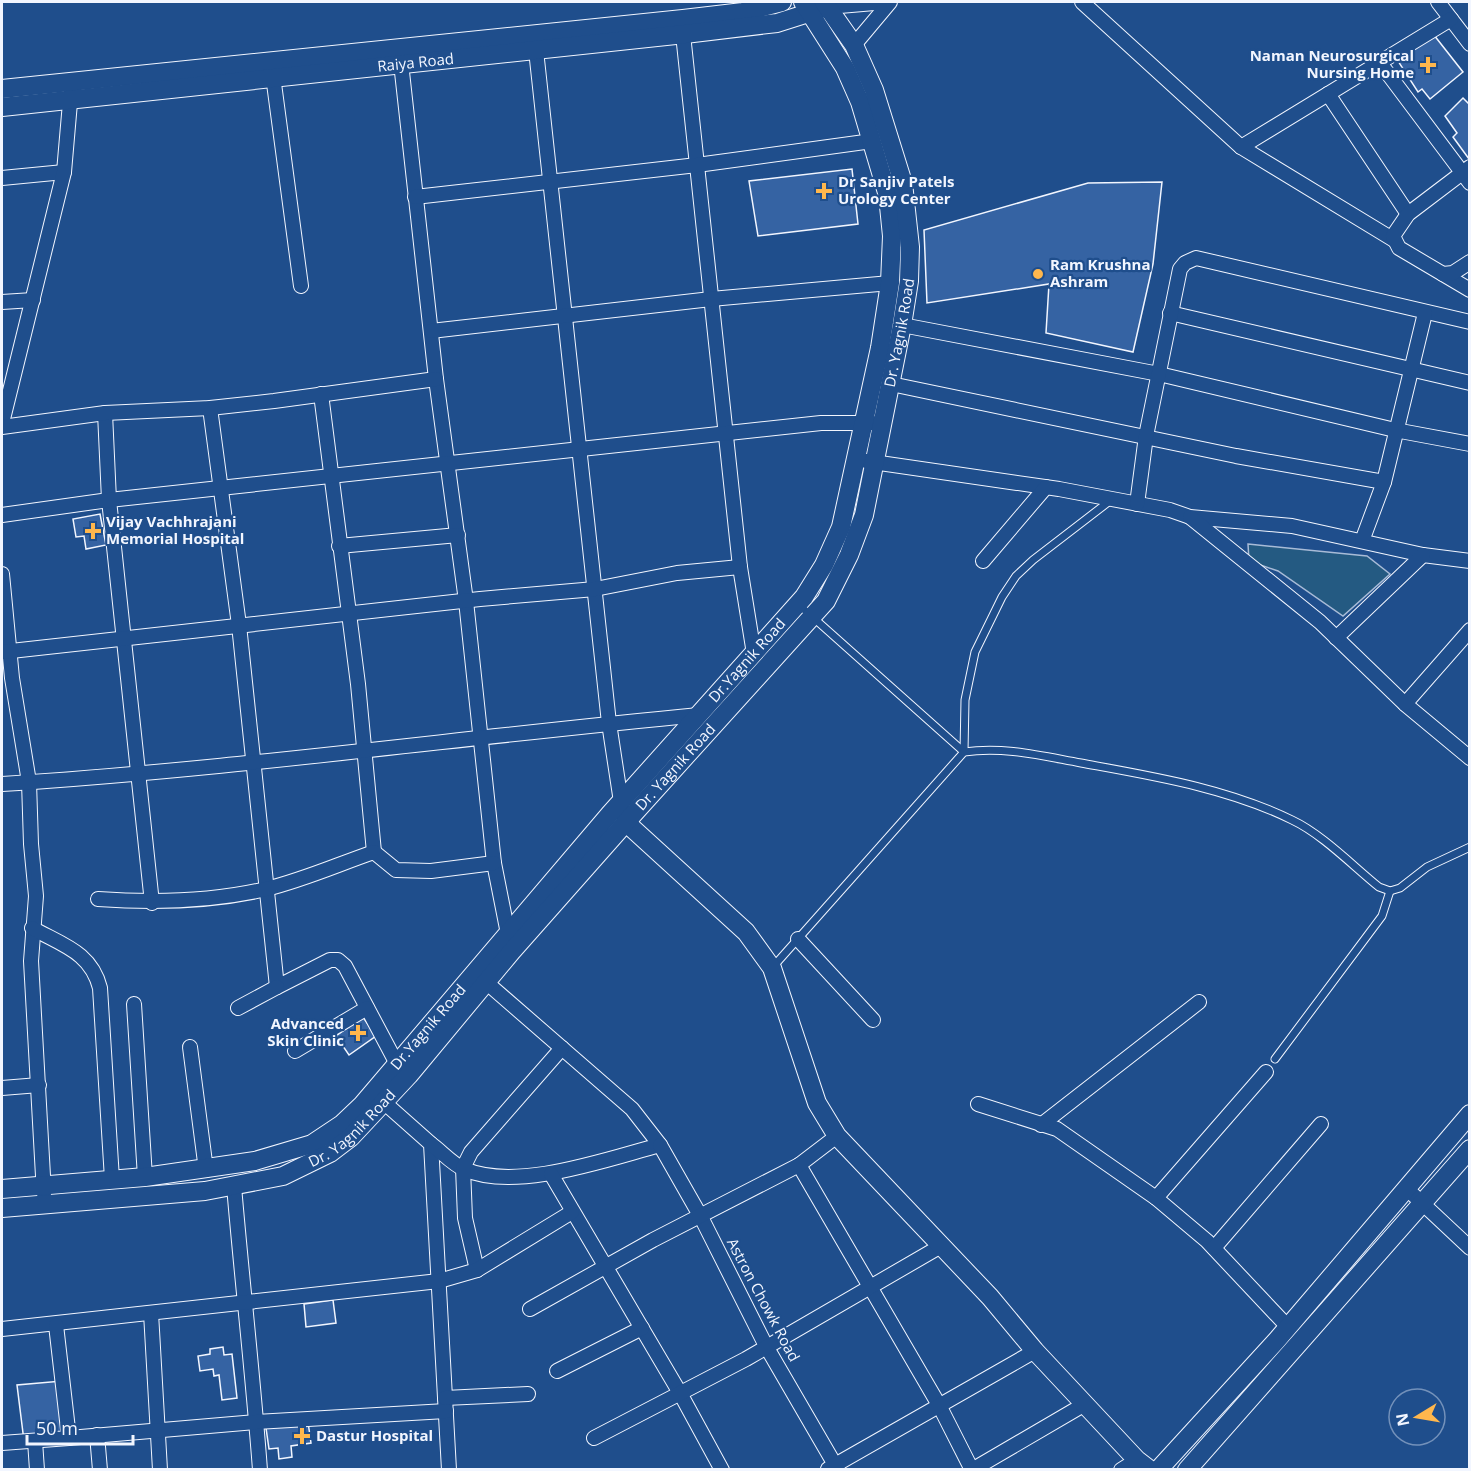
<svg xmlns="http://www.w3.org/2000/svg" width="1471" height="1471" font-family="'Open Sans',sans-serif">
<rect width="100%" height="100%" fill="#1f4e8c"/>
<polygon fill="#245a82" stroke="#a8bbd7" stroke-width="1.5" points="1248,544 1367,556 1390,574 1343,616 1278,571 1249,561"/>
<g fill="#3563a3" stroke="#f2f6ff" stroke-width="1.5">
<polygon points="1430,30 1463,72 1430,99 1422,89 1418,92 1396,58"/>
<polygon points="1463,98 1470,105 1469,159 1453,137 1457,133 1445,116"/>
<polygon points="852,169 858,224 758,236 749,181"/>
<polygon points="1162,182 1153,264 1133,352 1046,333 1049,284 927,303 924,230 1088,183"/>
<polygon points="100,514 106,545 86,549 84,536 76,537 73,519"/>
<polygon points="363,1017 376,1036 349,1055 336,1036"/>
<polygon points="333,1300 336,1323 306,1327 304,1304"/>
<polygon points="223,1347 224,1355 232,1354 237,1398 222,1400 219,1375 214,1376 213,1369 200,1371 198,1356 210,1354 210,1349"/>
<polygon points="62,1381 69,1438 24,1441 17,1385"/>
<polygon points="308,1422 311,1443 291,1446 292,1457 279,1459 278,1448 269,1449 266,1428"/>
</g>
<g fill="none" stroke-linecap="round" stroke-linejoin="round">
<g stroke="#f2f6ff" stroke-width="9">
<g id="lane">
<polyline points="798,604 964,752"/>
<polyline points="964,752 965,700 975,652 1002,597 1016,576 1033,560 1111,500"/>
<path d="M772 968 964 752C1004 746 1042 756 1081 763 1152 776 1227 788 1292 820 1322 834 1353 866 1379 887L1390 891 1400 888 1427 867 1470 847"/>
<polyline points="1275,1059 1382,916 1390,891"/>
</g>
</g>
<g stroke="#f2f6ff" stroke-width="16">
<g id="street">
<polyline points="1082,2 1241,147 1394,240"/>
<polyline points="1438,2 1470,44"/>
<polyline points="828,7 886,2"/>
<polyline points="682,25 740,567 754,654"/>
<polyline points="535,41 609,723 621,802"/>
<polyline points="854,45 890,2"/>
<polyline points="401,63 436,379 466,601 494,863 509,939"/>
<polyline points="1380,63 1470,183"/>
<polyline points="273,76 301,286"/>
<polyline points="1328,94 1408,214"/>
<polyline points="1241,147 1451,19"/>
<polyline points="1470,167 1408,214 1393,236 1399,248 1470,290"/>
<polyline points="2,178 64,172"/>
<polyline points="415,197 697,165 872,141"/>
<polyline points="1443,274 1453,273 1470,262"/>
<polyline points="2,302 33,300"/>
<polyline points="1170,313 1470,383"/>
<polyline points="902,325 1159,374 1395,430 1470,444"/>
<polyline points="431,331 711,299 890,283"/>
<polyline points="891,384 1236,456 1384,482"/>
<polyline points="321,394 358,684 374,852"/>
<polyline points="210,408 239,625 277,987 330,960 338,960 345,966 397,1064 403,1069"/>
<polyline points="105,413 109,500 152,903"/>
<polyline points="2,423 64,172 71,91"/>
<polyline points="2,427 105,413 210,408 274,401 436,379"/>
<polyline points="866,461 1059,489 1170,510 1190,517 1292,526 1423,555 1470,561"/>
<polyline points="1137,504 1146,436 1180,269 1185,263 1196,258 1470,322"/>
<polyline points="2,515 109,500 821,423 873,423"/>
<polyline points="1190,517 1320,622 1405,704 1470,758"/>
<polyline points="1362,541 1384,482 1425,313"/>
<polyline points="339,546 458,535"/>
<polyline points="983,561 1046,487"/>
<polyline points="2,574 12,678 29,782 31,844 36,896 31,961 44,1194"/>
<polyline points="1336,638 1423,555"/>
<polyline points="2,652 480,599 595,589 677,573 740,567"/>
<polyline points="1405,704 1470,630"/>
<path d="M2 784C235 769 466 737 699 715"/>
<path d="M98 899C155 903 211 902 266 889 303 880 339 864 374 852L396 870 431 871 494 863"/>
<path d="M32 928C62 945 91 952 100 988L112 1179"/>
<polyline points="798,939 873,1020"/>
<polyline points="134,1004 145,1177"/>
<polyline points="238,1008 277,987"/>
<polyline points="190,1047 206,1170"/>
<polyline points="295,1051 367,1008"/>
<polyline points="2,1088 39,1085"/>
<polyline points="378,1097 431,1144 449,1470"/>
<polyline points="978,1104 1057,1129 1156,1198 1207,1241 1288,1327"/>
<polyline points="1041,1125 1199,1002"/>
<path d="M431 1144C441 1151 452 1164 464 1169 516 1192 607 1159 660 1145L632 1109 479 976"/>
<polyline points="660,1145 701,1217 766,1346 838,1470"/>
<polyline points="799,1165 939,1405 972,1470"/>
<polyline points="551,1174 680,1393 722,1470"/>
<path d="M234 1186C242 1281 253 1375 260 1470"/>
<polyline points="1406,1188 1470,1248"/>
<polyline points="1156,1198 1266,1072"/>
<polyline points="1214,1248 1321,1124"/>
<polyline points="477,1270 465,1218 463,1168 471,1152 562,1048"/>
<polyline points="530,1309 653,1240 799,1165 837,1136"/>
<polyline points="151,1313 160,1470"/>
<polyline points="2,1329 439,1281 477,1270 572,1212"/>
<polyline points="557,1371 642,1328"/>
<polyline points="445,1398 528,1394"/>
<polyline points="97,1435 100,1470"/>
<polyline points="69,1438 256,1422 446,1411"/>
<polyline points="594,1438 746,1359 941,1246"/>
<polyline points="35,1441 37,1470"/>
<polyline points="2,1443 69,1438 56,1325"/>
<polyline points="828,1469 1035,1351"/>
<polyline points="972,1470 1085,1404"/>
<polyline points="1121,1470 1137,1460"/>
</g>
</g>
<g stroke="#f2f6ff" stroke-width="20">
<g id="secondary">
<polyline points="2,89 683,19 743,12 782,2"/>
<path id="s1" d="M2 107 685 34 777 23 821 9"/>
<polyline points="623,812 632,828 746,932 772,968 817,1103 837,1136 990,1297 1035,1351 1137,1460 1150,1470"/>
<path id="s2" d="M2 1189 145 1177 255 1161 312 1144 342 1124 362 1105 609 815 804 597 824 565 841 527 880 348 890 283 892 236 888 196 860 102 845 68 803 2"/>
<path id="s3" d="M2 1208 205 1191 283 1176 330 1153 351 1137 409 1075 512 951 627 821 826 601 849 555 864 515 902 325 909 281 910 247 903 183 874 90 854 45 824 2"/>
<polyline points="1158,1470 1277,1340 1470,1114"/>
<polyline points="1187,1470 1470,1149"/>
</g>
</g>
<use href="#lane" stroke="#1f4e8c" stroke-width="7"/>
<use href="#street" stroke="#1f4e8c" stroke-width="14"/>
<use href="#secondary" stroke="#1f4e8c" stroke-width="18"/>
</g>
<g fill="#ffb74d" stroke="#1f4e8c" stroke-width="2">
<path d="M1425 56h6v6h6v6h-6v6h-6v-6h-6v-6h6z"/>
<path d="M821 182h6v6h6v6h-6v6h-6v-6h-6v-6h6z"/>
<circle cx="1038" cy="274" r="6"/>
<path d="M90 522h6v6h6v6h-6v6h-6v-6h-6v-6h6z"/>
<path d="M355 1024h6v6h6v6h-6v6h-6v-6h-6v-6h6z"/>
<path d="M299 1427h6v6h6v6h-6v6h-6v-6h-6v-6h6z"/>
</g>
<g text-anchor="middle" stroke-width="4.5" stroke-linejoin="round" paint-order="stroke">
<g font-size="15" font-weight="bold" fill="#f2f6ff" stroke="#1f4e8c" text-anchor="start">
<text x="1414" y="61" text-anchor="end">Naman Neurosurgical<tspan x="1414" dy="17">Nursing Home</tspan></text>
<text x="838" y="187">Dr Sanjiv Patels<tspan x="838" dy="17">Urology Center</tspan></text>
<text x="1050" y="270">Ram Krushna<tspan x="1050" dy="17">Ashram</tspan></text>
<text x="106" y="527">Vijay Vachhrajani<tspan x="106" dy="17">Memorial Hospital</tspan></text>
<text x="344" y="1029" text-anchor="end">Advanced<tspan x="344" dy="17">Skin Clinic</tspan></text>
<text x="316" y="1441">Dastur Hospital</text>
</g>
<g font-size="15" fill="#f2f6ff" stroke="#1f4e8c">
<text dy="5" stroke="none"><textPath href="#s1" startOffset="416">Raiya Road</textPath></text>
<text dy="5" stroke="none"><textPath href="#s3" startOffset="1358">Dr. Yagnik Road</textPath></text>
<text dy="5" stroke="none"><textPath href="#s2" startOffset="966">Dr.Yagnik Road</textPath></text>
<text dy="5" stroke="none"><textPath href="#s3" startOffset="854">Dr. Yagnik Road</textPath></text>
<text dy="5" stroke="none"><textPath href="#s2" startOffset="480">Dr.Yagnik Road</textPath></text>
<text dy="5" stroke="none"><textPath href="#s3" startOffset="368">Dr. Yagnik Road</textPath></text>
<text transform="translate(763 1300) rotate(62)" y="5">Astron Chowk Road</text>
</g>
</g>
<rect width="1471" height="1471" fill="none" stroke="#f2f6ff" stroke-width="6"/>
<g transform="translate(1417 1417) rotate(259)"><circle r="28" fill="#1f4e8c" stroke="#7391ba" stroke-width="1.5"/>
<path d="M0-4.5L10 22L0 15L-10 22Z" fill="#ffb74d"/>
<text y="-9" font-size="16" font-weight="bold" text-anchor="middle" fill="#f2f6ff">N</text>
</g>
<path d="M27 1435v9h106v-9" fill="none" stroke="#f2f6ff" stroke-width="3"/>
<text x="36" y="1435" font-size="18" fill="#f2f6ff" stroke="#1f4e8c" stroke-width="4.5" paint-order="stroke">50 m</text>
</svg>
